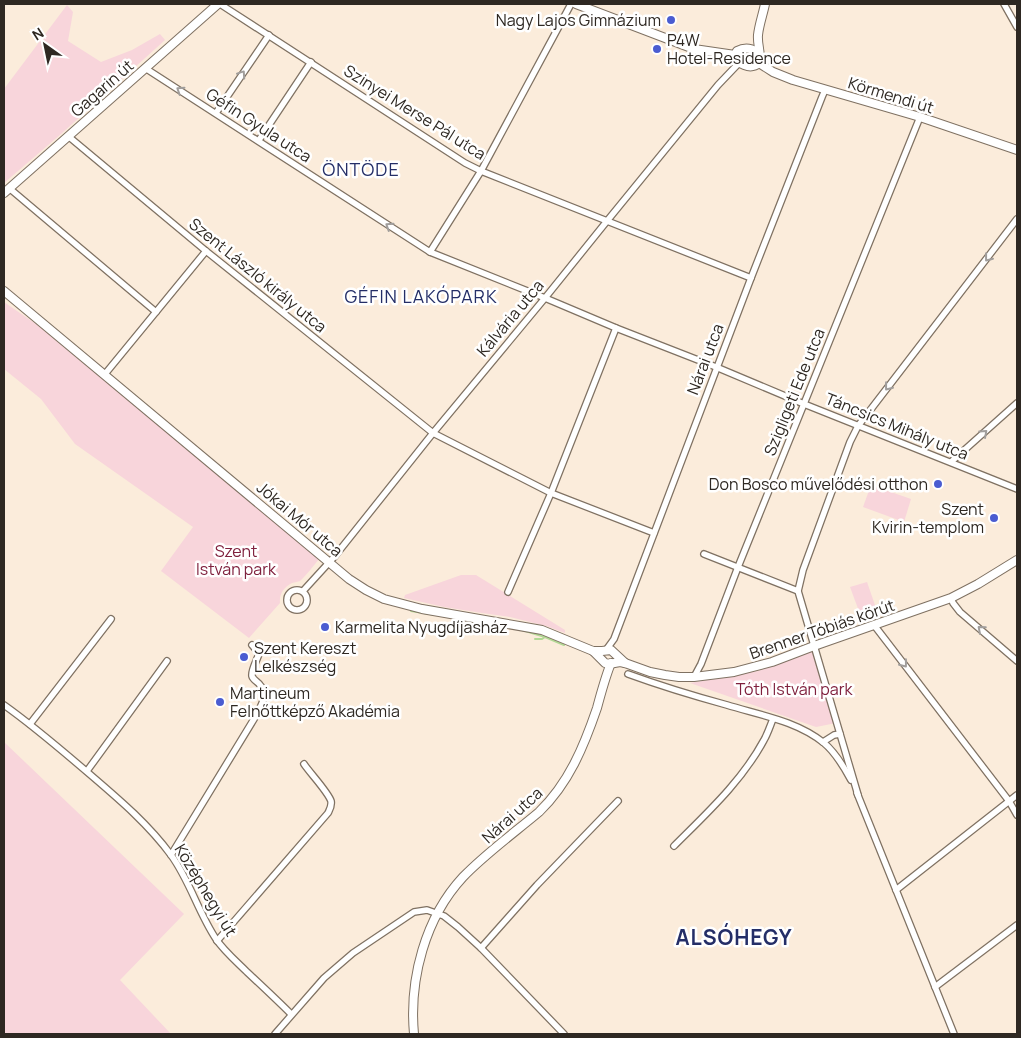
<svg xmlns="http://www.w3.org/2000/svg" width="1021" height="1038" font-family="Manrope,sans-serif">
<rect width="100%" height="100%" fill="#fbecdb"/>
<g fill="#f8d5db">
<polygon points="67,5 73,12 68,41 101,62 132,50 160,34 165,40 61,134 4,183 4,89"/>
<path d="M4 302 36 324 319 559C315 564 305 577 300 581 298 582 295 582 292 583 284 587 279 594 280 603L249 638 161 571 193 527 75 444 41 399 4 369Z"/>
<polygon points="871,485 911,499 904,522 863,507"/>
<polygon points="461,575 476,575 565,630 565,633 546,626 510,617 482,613 444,607 404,598 405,595"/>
<polygon points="867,582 876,608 860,614 850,587"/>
<polygon points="812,649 836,723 816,727 690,683 758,671"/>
<polygon points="4,742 184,914 120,980 171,1034 4,1034"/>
</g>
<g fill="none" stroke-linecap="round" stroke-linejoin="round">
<g stroke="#b1d894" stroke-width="2">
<polyline points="411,611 436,615"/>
<polyline points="470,621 492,625"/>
<polyline points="522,630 545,637 564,645"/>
<polyline points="535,639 542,639 545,637"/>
</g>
<g stroke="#7f7162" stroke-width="8">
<g id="street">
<polyline points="220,4 465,163 481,171 751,278"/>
<polyline points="1004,4 1017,27"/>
<polyline points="145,68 430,252 545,298 616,328 716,367 804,404 1017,489"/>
<polyline points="216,113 269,35"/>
<polyline points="68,136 206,251 433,433 551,493 654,533"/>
<polyline points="259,140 311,62"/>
<polyline points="9,188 156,312"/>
<polyline points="430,252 481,171 571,4"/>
<polyline points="105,374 206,251"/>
<polyline points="951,462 1017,403"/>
<polyline points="704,554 798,591"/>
<circle cx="297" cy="600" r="10"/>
<polyline points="303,591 335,556 433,433 545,298 607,221 718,85 739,63"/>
<polyline points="508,592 551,493 616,328"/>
<polyline points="951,598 953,603 960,612 1017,661"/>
<polyline points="874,625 1009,801 1017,815"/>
<polyline points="606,650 614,639 751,278 822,97 825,90"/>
<path d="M628 674C661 686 694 696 727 705 760 715 797 721 824 743 835 752 844 767 851 780"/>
<polyline points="694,677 701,664 738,567 920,117"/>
<path d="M4 705C35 727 64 752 93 777 121 801 149 825 171 855 190 881 198 912 216 939 224 951 237 962 247 972 262 986 277 1000 291 1014"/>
<polyline points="30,724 111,619"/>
<polyline points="823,742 834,735 840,734"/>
<polyline points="87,771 167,661"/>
<polyline points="857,793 954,1034"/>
<polyline points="858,795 798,591 803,570 850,442 858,426 1017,219"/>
<path d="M674 846C707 813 742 781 764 740 768 733 770 726 773 719"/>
<path d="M171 855 254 719C259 709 270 695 260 685 258 682 253 680 252 676 251 669 258 659 259 653L252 645"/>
<polyline points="896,890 1017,795"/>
<path d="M217 941 328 813C330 809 332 806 331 801 328 792 310 773 304 764"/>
<polyline points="481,948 537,885 618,801"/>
<polyline points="935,987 1017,925"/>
<polyline points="275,1034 324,978 353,953 414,912 427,910 444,916 458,927 481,948 564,1034"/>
</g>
</g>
<g stroke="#7f7162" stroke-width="10">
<g id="secondary">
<polyline points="576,4 694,49 735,55"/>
<path d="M735 55 737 61C744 66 752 69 759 63"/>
<path d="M735 55 737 51C745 47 753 48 759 54"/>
<polyline points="759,63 773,72 793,80 920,117 1017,150"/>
<path d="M759 63C762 55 757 45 758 35 759 25 763 14 765 4"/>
<polyline points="4,193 218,4"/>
<polyline points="4,291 349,579 366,590 384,599 422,609 542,630 593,651 602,651 611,650 625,663"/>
<polyline points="593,651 605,663 609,664 620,662 625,663 650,672 665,675 679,677 694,677 734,672 772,662 814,646 951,598 978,584 1017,560"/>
<path d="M414 1034C409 979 425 918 463 877 485 854 514 833 539 812 569 783 584 746 597 708 601 693 605 678 611 663"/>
</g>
</g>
<use href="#street" stroke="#fff" stroke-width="5.5"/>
<use href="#secondary" stroke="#fff" stroke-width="8"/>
</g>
<defs><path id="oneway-chevron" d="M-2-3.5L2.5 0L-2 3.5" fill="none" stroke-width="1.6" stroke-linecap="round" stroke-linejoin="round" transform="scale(1.25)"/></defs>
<g stroke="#a19e9c">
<use href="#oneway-chevron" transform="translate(242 74) rotate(-56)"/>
<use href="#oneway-chevron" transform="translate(180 90) rotate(-147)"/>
<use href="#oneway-chevron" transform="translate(389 226) rotate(-147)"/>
<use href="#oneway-chevron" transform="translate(988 258) rotate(128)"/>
<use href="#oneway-chevron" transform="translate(888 387) rotate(128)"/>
<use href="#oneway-chevron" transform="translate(984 433) rotate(-42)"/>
<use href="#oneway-chevron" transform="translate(981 629) rotate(-139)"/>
<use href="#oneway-chevron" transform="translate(904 664) rotate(52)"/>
</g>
<g fill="#4a5cd1" stroke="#fff" stroke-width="2">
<circle cx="671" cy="20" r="5"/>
<circle cx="657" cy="49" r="5"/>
<circle cx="938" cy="484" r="5"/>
<circle cx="994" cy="518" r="5"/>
<circle cx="325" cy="627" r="5"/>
<circle cx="244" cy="657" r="5"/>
<circle cx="220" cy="702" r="5"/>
</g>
<g text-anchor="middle" stroke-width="5" stroke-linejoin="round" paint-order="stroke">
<g font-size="16" fill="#2e2822" stroke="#fff" text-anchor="start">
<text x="661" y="26" text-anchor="end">Nagy Lajos Gimnázium</text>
<text x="667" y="46">P4W<tspan x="667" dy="18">Hotel-Residence</tspan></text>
<text x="928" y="490" text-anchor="end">Don Bosco művelődési otthon</text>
<text x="984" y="515" text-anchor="end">Szent<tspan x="984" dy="18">Kvirin-templom</tspan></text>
<text x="335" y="633">Karmelita Nyugdíjasház</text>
<text x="254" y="654">Szent Kereszt<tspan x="254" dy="18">Lelkészség</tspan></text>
<text x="230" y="699">Martineum<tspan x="230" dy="18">Felnőttképző Akadémia</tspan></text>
</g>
<g font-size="16" fill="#2e2822" stroke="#fff">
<text transform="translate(102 88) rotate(-41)" y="6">Gagarin út</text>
<text transform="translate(891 95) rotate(17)" y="6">Körmendi út</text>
<text transform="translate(415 112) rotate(32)" y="6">Szinyei Merse Pál utca</text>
<text transform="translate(259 125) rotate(33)" y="6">Géfin Gyula utca</text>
<text transform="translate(258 275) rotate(39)" y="6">Szent László király utca</text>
<text transform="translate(510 318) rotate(-50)" y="6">Kálvária utca</text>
<text transform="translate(705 359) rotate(-69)" y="6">Nárai utca</text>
<text transform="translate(794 392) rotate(-68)" y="6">Szigligeti Ede utca</text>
<text transform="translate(897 426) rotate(22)" y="6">Táncsics Mihály utca</text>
<text transform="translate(300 519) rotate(40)" y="6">Jókai Mór utca</text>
<text transform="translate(822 629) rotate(-19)" y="6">Brenner Tóbiás körút</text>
<text transform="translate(512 815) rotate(-42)" y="6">Nárai utca</text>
<text transform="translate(206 890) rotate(59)" y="6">Középhegyi út</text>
</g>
<g font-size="16" fill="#7f203d" stroke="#fff">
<text x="236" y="557">Szent<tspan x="236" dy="18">István park</tspan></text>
<text x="794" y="695">Tóth István park</text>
</g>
<g font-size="18" letter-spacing="1" fill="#242e67" stroke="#fff">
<text x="361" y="176">ÖNTÖDE</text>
<text x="421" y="303">GÉFIN LAKÓPARK</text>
</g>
<g font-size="21" font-weight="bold" letter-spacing="1" fill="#242e67" stroke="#fff">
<text x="734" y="945">ALSÓHEGY</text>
</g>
</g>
<rect width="1021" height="1038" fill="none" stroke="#2e2822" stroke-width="10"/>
<g transform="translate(45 45) rotate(327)" stroke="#ffffff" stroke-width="4" paint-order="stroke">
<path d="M0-4L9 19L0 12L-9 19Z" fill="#2e2822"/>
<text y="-8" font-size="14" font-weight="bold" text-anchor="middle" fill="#2e2822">N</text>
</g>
</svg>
